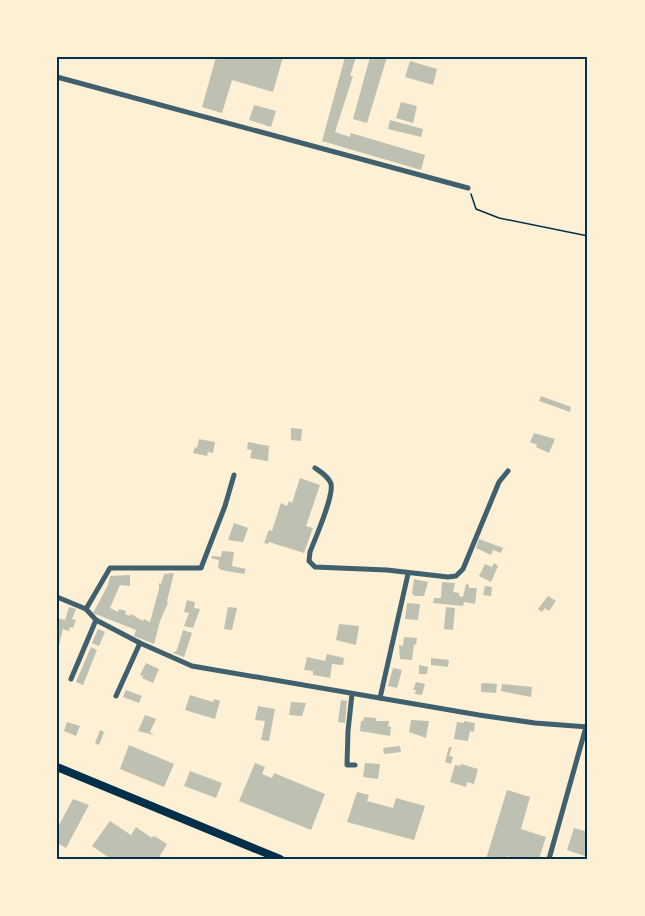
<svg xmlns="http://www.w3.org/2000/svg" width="645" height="916" font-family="'Libre Baskerville',serif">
<rect width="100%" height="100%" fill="#fdf0d5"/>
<g fill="#bec0b2">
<polygon points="216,57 283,57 273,92 232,80 222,113 202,107"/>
<polygon points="345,57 356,57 350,76 353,76 335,132 350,137 351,133 425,155 421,170 322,141"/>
<polygon points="370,57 387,57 367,123 353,119"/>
<polygon points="410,61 437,69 433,85 405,77"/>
<polygon points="401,102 417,106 413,123 396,118"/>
<polygon points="254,105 276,111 271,127 249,120"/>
<polygon points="390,120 423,129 421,137 388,129"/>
<polygon points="541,396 571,407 570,412 539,401"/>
<polygon points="291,428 302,429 301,441 291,440"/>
<polygon points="534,433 555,439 549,453 536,447 537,445 530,442"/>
<polygon points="199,439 215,442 213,453 208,452 207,456 193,453 195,447 197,448"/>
<polygon points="248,442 269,446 268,461 250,458 252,450 247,449"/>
<polygon points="300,478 320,485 306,526 313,528 304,553 269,542 268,544 264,543 269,530 272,531 281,503 287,506 289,501 292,503"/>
<polygon points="234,523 248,528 243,542 228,540"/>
<polygon points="479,539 503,548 501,553 493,550 491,555 476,548"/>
<polygon points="222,551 234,552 232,566 246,569 244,574 221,570 218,567 219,560 211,558 212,556 221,557"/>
<polygon points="494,563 498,566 491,582 479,576 485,564 492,567"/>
<polygon points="174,573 167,601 168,603 160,621 154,644 134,636 136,630 93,613 108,585 110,576 130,575 130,586 120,585 110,608 118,612 119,609 126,611 125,614 130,616 131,614 143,621 144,619 150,622 159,589 159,583 161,584 164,574"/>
<polygon points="414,579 428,582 424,596 415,596 412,594"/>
<polygon points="442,582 455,583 453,592 459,593 459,596 463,597 466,584 469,585 469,588 477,588 475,604 464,602 463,606 433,603 434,598 441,598"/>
<polygon points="485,586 492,587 491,596 483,595"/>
<polygon points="548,596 556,601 549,611 545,608 542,612 538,609"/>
<polygon points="187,600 195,602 194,608 200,609 193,628 184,626 189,613 184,612"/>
<polygon points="407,603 420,604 418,620 405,619"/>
<polygon points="69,607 76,609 72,619 76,620 73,628 70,627 69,631 63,629 59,645 57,644 57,618 65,620"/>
<polygon points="228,607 237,608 232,630 224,629"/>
<polygon points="446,607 455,608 453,630 444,629"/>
<polygon points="339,624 359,626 356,645 336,640"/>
<polygon points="98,629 105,632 99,646 92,643"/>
<polygon points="183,630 192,633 184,657 173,653 177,650"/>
<polygon points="404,637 417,638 416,645 414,644 412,660 400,659 399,645 403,646"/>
<polygon points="91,647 97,650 83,685 76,682"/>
<polygon points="327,654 344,658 343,665 332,664 330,678 313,675 313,671 304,670 307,657 325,661"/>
<polygon points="431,658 449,660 448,667 431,665"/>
<polygon points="146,663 159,669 153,683 142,678 143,676 140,675"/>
<polygon points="419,665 428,667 427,674 419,674"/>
<polygon points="393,668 402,670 397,688 388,686"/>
<polygon points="416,682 425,684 422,695 415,694 416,690 413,690"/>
<polygon points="484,683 497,684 496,693 481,692 481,684"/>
<polygon points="502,684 532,687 531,697 501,691"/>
<polygon points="126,690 142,696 139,703 123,697"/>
<polygon points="190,695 213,702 214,699 220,701 215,719 185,710"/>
<polygon points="341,700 347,701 345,723 338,722"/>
<polygon points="291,702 306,703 302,716 289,715"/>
<polygon points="258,706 275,709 269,741 261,740 265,721 255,720"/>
<polygon points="145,715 156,719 150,732 154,735 138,731"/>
<polygon points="364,717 376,718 376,721 389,721 388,726 391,727 390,736 360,731 361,721 363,721"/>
<polygon points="411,720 429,721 426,738 409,732"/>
<polygon points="464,721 475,723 474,732 470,731 468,741 454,739 457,722 464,723"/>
<polygon points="67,722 80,726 76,736 64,731"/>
<polygon points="100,730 104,732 99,745 95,743"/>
<polygon points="129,745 174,764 164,787 120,769"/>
<polygon points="400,746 401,752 384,754 383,748"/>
<polygon points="449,747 452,747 449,756 453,757 451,764 445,762"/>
<polygon points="255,763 265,767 262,774 272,778 274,773 325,794 311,830 239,801"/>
<polygon points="365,763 380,764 378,779 363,777"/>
<polygon points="461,764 478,769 474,784 467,782 466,787 450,782 455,765 460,766"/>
<polygon points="190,771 222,783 216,798 184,786"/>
<polygon points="507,790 530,797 521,829 546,837 539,859 517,859 508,856 507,859 486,859"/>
<polygon points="357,792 369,795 367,801 393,808 396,798 425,806 414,840 347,822"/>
<polygon points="73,799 89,805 66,848 57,843 57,824 59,825"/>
<polygon points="110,821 131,835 136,827 152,838 153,836 156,837 167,844 158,859 111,859 92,846"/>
<polygon points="574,828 588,832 588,857 567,850"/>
</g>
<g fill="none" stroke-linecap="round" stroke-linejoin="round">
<polyline stroke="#003049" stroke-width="1.5" points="471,194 476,209 499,218 588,236"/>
<g stroke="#3f606c" stroke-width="5">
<polyline points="57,77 468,188"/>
<path d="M315 468C321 472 329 477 331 484 334 496 315 539 310 552L309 561 315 567 387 570 448 577 456 576 463 569 499 482 508 471"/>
<polyline points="57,597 86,609 96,620 140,643 192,666 479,715 535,723 588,727"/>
<polyline points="86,609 110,568 201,568 225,506 234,475"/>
<polyline points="71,679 96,620"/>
<polyline points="352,694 348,731 347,765 355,765"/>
<polyline points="116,696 140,643"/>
<polyline points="380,698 408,574"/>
<polyline points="549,859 586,727"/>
</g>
<polyline stroke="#003049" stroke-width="8" points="57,767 280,859"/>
</g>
<rect width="645" height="916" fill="none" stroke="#fdf0d5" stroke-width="117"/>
<rect x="58" y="58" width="528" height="800" fill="none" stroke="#003049" stroke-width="2"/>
</svg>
